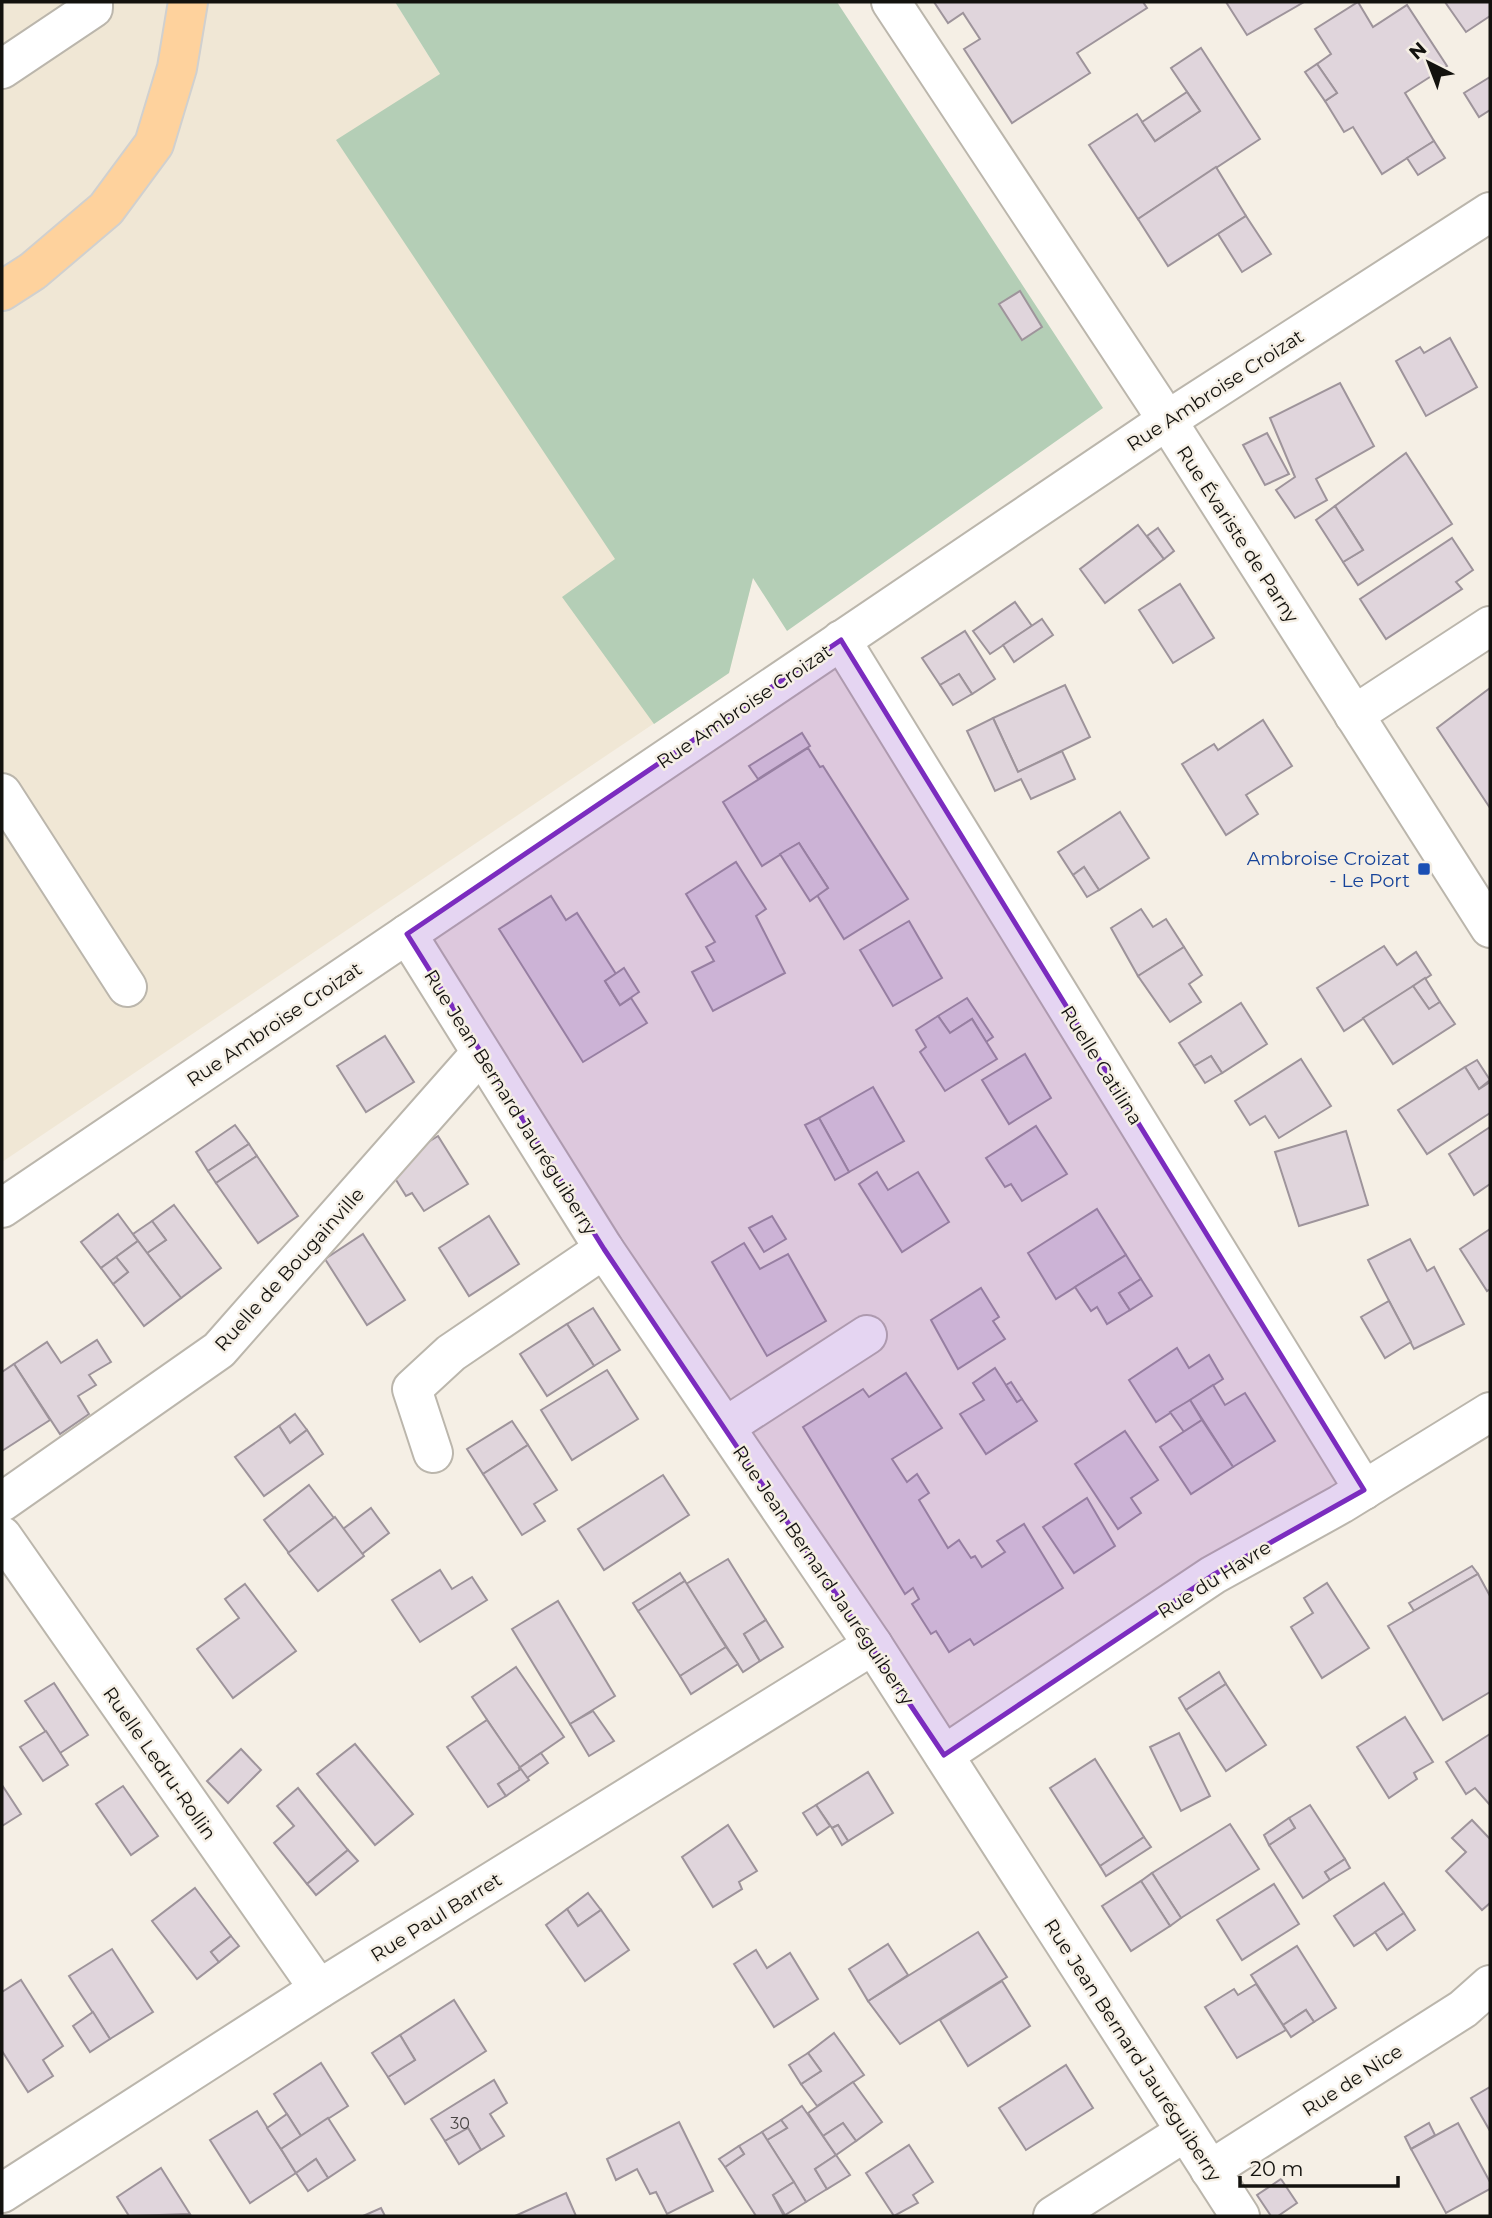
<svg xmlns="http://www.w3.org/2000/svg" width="1492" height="2218" font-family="Montserrat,sans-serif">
<rect width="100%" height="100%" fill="#f5efe5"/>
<polygon fill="#f0e7d5" points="2,2 395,2 753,577 729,673 2,1162"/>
<polygon fill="#b4ceb6" points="395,2 837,2 1103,408 787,631 753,578 729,673 654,724 562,597 615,559 336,140 440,74"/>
<g fill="#e0d5dc" stroke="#9e949b" stroke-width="2">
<polygon points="934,2 1143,2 1147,8 1077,53 1090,73 1012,123 964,49 980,39 963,13 948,23"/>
<polygon points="1226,2 1304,2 1247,35"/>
<polygon points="1358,2 1373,27 1407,5 1447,66 1405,93 1434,141 1382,174 1353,127 1344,132 1325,101 1337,93 1317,64 1331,54 1315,29"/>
<polygon points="1445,2 1490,2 1490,16 1466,32"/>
<polygon points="1201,48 1260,139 1138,219 1089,145 1137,114 1155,141 1200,111 1171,68"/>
<polygon points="1317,64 1337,93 1325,101 1305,72"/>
<polygon points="1490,77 1490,110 1479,117 1464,93"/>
<polygon points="1187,92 1200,111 1155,141 1142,122"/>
<polygon points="1434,141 1445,158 1418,175 1407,158"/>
<polygon points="1216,167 1246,216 1168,266 1138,219"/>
<polygon points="1246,216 1271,254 1242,272 1218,234"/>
<polygon points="1020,291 1042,327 1022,340 999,304"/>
<polygon points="1450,338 1477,387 1426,416 1396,361 1420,347 1424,353"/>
<polygon points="1340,383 1374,446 1316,479 1327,500 1295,518 1276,490 1295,477 1270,418"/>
<polygon points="1267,433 1289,474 1265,485 1243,445"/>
<polygon points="1406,453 1452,524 1358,585 1343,562 1363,550 1335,506"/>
<polygon points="1335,506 1363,550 1343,562 1316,520"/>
<polygon points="1138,525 1164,559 1105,603 1080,569"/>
<polygon points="1158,528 1174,551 1164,559 1147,536"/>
<polygon points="1452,538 1473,570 1456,582 1462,589 1386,639 1360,599"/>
<polygon points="1180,584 1214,638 1173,663 1139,610"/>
<polygon points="1015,602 1032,626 990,654 973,631"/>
<polygon points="1042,619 1053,635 1014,662 1003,645"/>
<polygon points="965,631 995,679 972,694 959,674 940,685 922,658"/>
<polygon points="959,674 972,694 953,705 940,685"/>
<polygon points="1065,685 1090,737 1018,772 993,718"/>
<polygon points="1490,688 1490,808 1437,728"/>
<polygon points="993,718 1018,772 1062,751 1075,779 1031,799 1021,779 995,791 967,731"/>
<polygon points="1263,720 1292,766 1246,795 1258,814 1226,835 1182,764 1214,744 1218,750"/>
<polygon points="802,733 810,746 758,779 749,766"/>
<polygon points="808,748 820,767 823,766 908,899 844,939 817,895 828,888 799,843 762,866 723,802"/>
<polygon points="1120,812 1149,858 1099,890 1084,867 1073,875 1058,852"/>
<polygon points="799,843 828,888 810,901 780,854"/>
<polygon points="736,862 766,909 756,916 785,973 713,1011 692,972 714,961 706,947 715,942 686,894"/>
<polygon points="1084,867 1099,890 1087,897 1073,875"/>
<polygon points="551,896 566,920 577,913 616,974 605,981 620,1005 631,998 647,1023 583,1062 499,929"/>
<polygon points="1141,909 1153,927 1166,919 1184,947 1138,976 1111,928"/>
<polygon points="909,921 942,978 893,1006 860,950"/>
<polygon points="1384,946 1397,965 1416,952 1431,975 1344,1031 1317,988"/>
<polygon points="1184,947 1202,975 1189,984 1201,1002 1170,1022 1138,976"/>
<polygon points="624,968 639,992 620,1005 605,981"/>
<polygon points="1425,978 1440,1002 1429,1009 1413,986"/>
<polygon points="1413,986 1429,1009 1440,1002 1455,1024 1393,1064 1363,1018"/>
<polygon points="967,998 993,1037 986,1042 972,1019 950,1033 938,1016"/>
<polygon points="1241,1003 1267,1044 1222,1073 1211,1056 1194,1066 1179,1043"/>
<polygon points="938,1016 950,1033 972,1019 997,1059 945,1091 920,1052 926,1047 916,1030"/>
<polygon points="385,1036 414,1082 366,1112 337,1066"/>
<polygon points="1025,1054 1051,1098 1009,1124 982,1080"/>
<polygon points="1211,1056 1222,1073 1205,1083 1194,1066"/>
<polygon points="1301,1059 1331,1106 1279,1138 1265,1116 1250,1125 1235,1101"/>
<polygon points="1477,1060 1490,1080 1479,1089 1465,1067"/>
<polygon points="1465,1067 1479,1089 1490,1082 1490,1113 1427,1154 1398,1110"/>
<polygon points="873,1087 904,1141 849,1172 819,1118"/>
<polygon points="819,1118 849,1172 835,1180 805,1125"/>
<polygon points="235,1125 249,1144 208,1171 196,1152"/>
<polygon points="1036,1126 1067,1174 1022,1201 1011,1184 1005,1187 986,1158"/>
<polygon points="1490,1127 1490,1184 1474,1195 1449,1154"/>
<polygon points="1346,1131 1368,1205 1299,1226 1275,1152"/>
<polygon points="438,1136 468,1184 424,1211 412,1193 406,1196 388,1167"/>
<polygon points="249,1144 257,1156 216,1183 208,1171"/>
<polygon points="257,1156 298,1216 258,1243 216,1183"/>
<polygon points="877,1172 888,1190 918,1172 949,1222 902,1252 859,1184"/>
<polygon points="174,1205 221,1268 181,1298 147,1253 166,1240 152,1221"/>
<polygon points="1097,1209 1126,1255 1056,1299 1028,1253"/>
<polygon points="118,1214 138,1241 101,1268 81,1242"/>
<polygon points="489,1216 519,1264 469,1296 439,1248"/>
<polygon points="772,1216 786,1239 764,1252 749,1228"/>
<polygon points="152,1221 166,1240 147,1253 133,1234"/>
<polygon points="1490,1229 1490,1289 1487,1291 1460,1249"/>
<polygon points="363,1234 405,1300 367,1325 325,1259"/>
<polygon points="1410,1239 1427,1271 1434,1267 1464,1324 1414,1349 1368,1260"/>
<polygon points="138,1241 181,1298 144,1326 113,1284 128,1272 116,1257"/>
<polygon points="744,1243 760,1269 788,1254 826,1321 767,1356 712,1262"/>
<polygon points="1126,1255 1141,1279 1119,1293 1130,1310 1107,1324 1097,1307 1091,1311 1075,1287"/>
<polygon points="116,1257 128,1272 113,1284 101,1268"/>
<polygon points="1141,1279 1152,1296 1130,1310 1119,1293"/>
<polygon points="981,1288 999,1317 993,1321 1005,1339 958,1369 931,1320"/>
<polygon points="1389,1301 1411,1342 1385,1358 1361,1317"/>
<polygon points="593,1308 620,1350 594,1366 567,1324"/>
<polygon points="567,1324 594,1366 547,1396 520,1354"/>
<polygon points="97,1340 111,1362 89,1375 96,1385 78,1396 89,1414 60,1434 14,1364 47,1342 61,1363"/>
<polygon points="1177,1348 1189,1368 1209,1355 1223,1379 1156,1422 1129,1380"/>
<polygon points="14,1364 50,1420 2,1451 2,1372"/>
<polygon points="995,1368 1017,1402 1022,1399 1037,1421 986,1454 960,1414 984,1400 973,1383"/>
<polygon points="607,1370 638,1419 572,1460 541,1410"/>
<polygon points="906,1373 942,1428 892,1459 907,1482 917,1474 929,1493 919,1500 948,1548 959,1540 971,1558 975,1556 982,1567 1005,1552 997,1541 1024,1524 1063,1588 974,1645 970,1639 949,1652 936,1631 931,1634 912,1604 919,1599 913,1588 905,1594 803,1427 863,1389 869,1397"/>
<polygon points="1011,1382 1022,1399 1017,1402 1006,1385"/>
<polygon points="1213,1385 1225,1405 1245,1393 1275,1441 1233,1467 1190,1400"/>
<polygon points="1190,1400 1202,1420 1184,1432 1170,1412"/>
<polygon points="295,1414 307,1430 290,1443 279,1426"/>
<polygon points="1202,1420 1233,1467 1191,1494 1160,1447"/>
<polygon points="512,1421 528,1445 483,1474 467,1449"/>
<polygon points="279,1426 290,1443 307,1430 323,1454 264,1496 235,1457"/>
<polygon points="1125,1431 1158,1480 1131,1498 1141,1513 1118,1529 1075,1464"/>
<polygon points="528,1445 557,1490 534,1504 545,1521 522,1535 483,1474"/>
<polygon points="663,1475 689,1515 604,1570 578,1529"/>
<polygon points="309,1485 334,1518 289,1553 264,1520"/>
<polygon points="1087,1498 1115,1546 1074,1573 1043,1527"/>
<polygon points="371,1508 389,1533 362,1554 343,1529"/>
<polygon points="335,1517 364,1556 318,1591 288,1553"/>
<polygon points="728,1559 766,1620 744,1634 760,1661 743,1672 686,1584"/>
<polygon points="1472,1566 1478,1574 1414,1611 1409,1603"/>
<polygon points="440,1570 452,1589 472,1577 487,1600 420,1642 392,1600"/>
<polygon points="680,1573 685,1581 638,1611 633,1603"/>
<polygon points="1478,1574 1490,1596 1490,1692 1443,1720 1388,1626"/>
<polygon points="685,1581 726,1647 680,1676 638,1611"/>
<polygon points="1327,1583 1369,1648 1322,1678 1291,1627 1313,1613 1304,1598"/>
<polygon points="245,1584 296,1651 233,1698 197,1649 239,1618 225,1599"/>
<polygon points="558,1601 615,1696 570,1724 512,1629"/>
<polygon points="766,1620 783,1647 760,1661 744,1634"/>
<polygon points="726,1647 738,1664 691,1694 680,1676"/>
<polygon points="516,1667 564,1737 519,1768 472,1697"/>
<polygon points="1219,1672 1226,1684 1186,1710 1179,1698"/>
<polygon points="54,1683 88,1735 60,1753 25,1701"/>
<polygon points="1226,1684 1266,1745 1226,1771 1186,1710"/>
<polygon points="593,1711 614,1741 589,1756 570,1724"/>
<polygon points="1405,1717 1433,1762 1414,1773 1417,1779 1389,1798 1357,1747"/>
<polygon points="487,1720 521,1769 498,1784 506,1796 488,1807 447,1747"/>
<polygon points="46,1731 68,1765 43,1781 20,1747"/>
<polygon points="1179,1733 1210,1796 1181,1811 1150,1747"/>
<polygon points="1490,1734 1490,1805 1475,1788 1466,1794 1446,1762"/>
<polygon points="355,1744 413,1814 375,1845 317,1774"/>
<polygon points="241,1749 261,1770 228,1803 207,1781"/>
<polygon points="541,1753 548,1763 527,1778 519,1768"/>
<polygon points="1095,1759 1144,1837 1100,1866 1050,1788"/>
<polygon points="521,1769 529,1780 506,1796 498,1784"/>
<polygon points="868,1772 893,1813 848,1841 838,1825 832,1828 816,1805"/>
<polygon points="2,1785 21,1814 2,1826"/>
<polygon points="123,1786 158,1836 131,1855 96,1804"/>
<polygon points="298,1788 348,1850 307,1884 274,1843 294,1826 277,1806"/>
<polygon points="816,1805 830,1826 817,1835 803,1813"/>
<polygon points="1310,1805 1345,1859 1325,1872 1330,1880 1303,1898 1269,1845 1295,1828 1289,1818"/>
<polygon points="1289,1818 1295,1828 1269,1845 1264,1835"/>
<polygon points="1472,1820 1490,1839 1490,1903 1482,1910 1446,1871 1466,1852 1452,1838"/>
<polygon points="1230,1824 1259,1869 1181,1918 1152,1873"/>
<polygon points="728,1825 757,1871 739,1882 742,1889 713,1907 682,1857"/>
<polygon points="838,1825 848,1841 842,1845 832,1828"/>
<polygon points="1144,1837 1151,1847 1106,1876 1100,1866"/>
<polygon points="348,1850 358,1861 316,1895 307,1884"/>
<polygon points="1345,1859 1350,1868 1330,1880 1325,1872"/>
<polygon points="1152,1873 1181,1918 1170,1926 1141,1881"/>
<polygon points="1141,1881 1170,1926 1131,1951 1102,1906"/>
<polygon points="1384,1883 1404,1913 1354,1946 1334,1916"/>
<polygon points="1274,1884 1299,1924 1242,1960 1217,1920"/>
<polygon points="195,1888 231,1936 211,1952 219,1962 197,1979 152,1921"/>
<polygon points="588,1893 601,1910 578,1926 567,1909"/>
<polygon points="567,1909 578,1926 601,1910 629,1950 585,1981 546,1925"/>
<polygon points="1404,1913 1415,1930 1387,1950 1375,1932"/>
<polygon points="978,1932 1007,1977 900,2044 868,2001"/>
<polygon points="231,1936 239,1946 219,1962 211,1952"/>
<polygon points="888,1944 908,1975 868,2001 849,1969"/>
<polygon points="1297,1946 1336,2008 1314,2022 1306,2010 1283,2025 1251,1975"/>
<polygon points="112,1949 153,2012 110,2039 69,1976"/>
<polygon points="756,1950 767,1968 790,1953 818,1999 774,2027 734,1964"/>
<polygon points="21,1980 63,2046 43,2060 53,2076 28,2092 2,2051 2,1992"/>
<polygon points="1002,1981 1030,2026 968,2066 940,2020"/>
<polygon points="1256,1984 1286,2030 1237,2058 1205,2007 1234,1989 1238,1995"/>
<polygon points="454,2000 486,2051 405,2104 388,2077 415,2060 400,2035"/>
<polygon points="1306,2010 1314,2022 1291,2037 1283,2025"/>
<polygon points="93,2012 110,2039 90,2052 73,2026"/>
<polygon points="834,2033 864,2075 817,2106 801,2084 821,2071 808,2053"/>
<polygon points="400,2035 415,2060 388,2077 372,2053"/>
<polygon points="808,2053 821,2071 801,2084 789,2065"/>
<polygon points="321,2063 348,2106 301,2136 274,2094"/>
<polygon points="1066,2065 1093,2108 1026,2150 999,2108"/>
<polygon points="494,2080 507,2103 490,2114 504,2136 481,2150 468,2128 445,2141 431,2119"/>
<polygon points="853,2082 882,2122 856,2141 843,2123 823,2136 808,2113"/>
<polygon points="1490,2087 1490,2131 1471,2098"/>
<polygon points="802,2106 836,2155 815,2169 827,2189 806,2202 767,2140 787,2128 781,2120"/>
<polygon points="257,2111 296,2173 250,2203 210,2140"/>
<polygon points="287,2114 301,2136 281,2149 267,2128"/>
<polygon points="328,2118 355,2160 328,2178 316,2159 296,2173 281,2149"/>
<polygon points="781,2120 787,2128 767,2140 762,2132"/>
<polygon points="679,2122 713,2191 667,2214 656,2192 650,2194 637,2169 616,2180 607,2159"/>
<polygon points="843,2123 856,2141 836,2155 823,2136"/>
<polygon points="1429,2123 1435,2135 1411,2149 1405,2137"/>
<polygon points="1458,2123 1490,2182 1490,2189 1446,2213 1411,2149"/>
<polygon points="468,2128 481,2150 459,2164 445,2141"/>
<polygon points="762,2132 794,2182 773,2195 784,2216 756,2216 725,2167 744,2154 739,2146"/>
<polygon points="909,2145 933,2182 913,2195 918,2203 894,2216 866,2173"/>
<polygon points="739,2146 744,2154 725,2167 719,2159"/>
<polygon points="836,2155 850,2175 827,2189 815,2169"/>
<polygon points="316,2159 328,2178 308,2191 296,2173"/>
<polygon points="161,2168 190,2214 129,2216 117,2197"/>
<polygon points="1281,2179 1297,2203 1278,2216 1271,2216 1257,2195"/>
<polygon points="794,2182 806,2202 785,2215 773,2195"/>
<polygon points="566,2193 576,2216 515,2216"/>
<polygon points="381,2208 385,2216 363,2216"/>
</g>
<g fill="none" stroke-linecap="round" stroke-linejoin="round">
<g stroke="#bbb6ac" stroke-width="42">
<g id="minor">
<polyline points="891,2 1154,400 1490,928"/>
<polyline points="2,69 93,8 93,2"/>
<polyline points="841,640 1364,1490"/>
<polyline points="1354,715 1490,626"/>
<polyline points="2,793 127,987"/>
<polyline points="407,934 604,1249 873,1645 1240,2216"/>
<polyline points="2,1208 1166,421 1490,212"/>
<polyline points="725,1427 867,1335"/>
<polyline points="433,1453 412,1389 451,1353 604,1249"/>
<polyline points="2,1502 219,1350 480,1054"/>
<polyline points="2,1536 319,1989"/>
<polyline points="944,1755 1213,1575 1341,1504 1490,1412"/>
<polyline points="1210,2170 1463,2009 1490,1985"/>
<polyline points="2,2193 319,1989 873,1645"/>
<polyline points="1053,2216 1185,2132"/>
</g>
</g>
<g stroke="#d0d0cf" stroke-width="42">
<polyline id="major" points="2,291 33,271 106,209 154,144 177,68 188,2"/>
</g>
<use href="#minor" stroke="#fff" stroke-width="38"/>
<use href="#major" stroke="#fed29d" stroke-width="38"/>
</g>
<path fill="#7b2cbf" fill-opacity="0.2" stroke="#7b2cbf" stroke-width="5" stroke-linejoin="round" d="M841 640 1364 1490 1213 1575 944 1755 604 1249 407 934Z"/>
<rect fill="#1a4fb4" stroke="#f5efe5" stroke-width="2.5" x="1417" y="862" width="14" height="14" rx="3.5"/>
<g text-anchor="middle" stroke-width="5" stroke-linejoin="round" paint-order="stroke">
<g font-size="16" fill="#464342">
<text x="460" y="2129">30</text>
</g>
<g font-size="19" fill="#13120e" stroke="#f5efe5">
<text transform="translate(1215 390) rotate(-33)" y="7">Rue Ambroise Croizat</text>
<text transform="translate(1238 534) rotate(57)" y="7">Rue Évariste de Parny</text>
<text transform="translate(744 706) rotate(-34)" y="7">Rue Ambroise Croizat</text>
<text transform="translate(274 1024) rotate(-34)" y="7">Rue Ambroise Croizat</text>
<text transform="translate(1102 1065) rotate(58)" y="7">Ruelle Catilina</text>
<text transform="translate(511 1102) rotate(58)" y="7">Rue Jean Bernard Jauréguiberry</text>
<text transform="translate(289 1269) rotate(-48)" y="7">Ruelle de Bougainville</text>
<text transform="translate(824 1575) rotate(56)" y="7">Rue Jean Bernard Jauréguiberry</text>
<text transform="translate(1214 1579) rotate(-32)" y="7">Rue du Havre</text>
<text transform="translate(160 1763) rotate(55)" y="7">Ruelle Ledru-Rollin</text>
<text transform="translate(436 1917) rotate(-32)" y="7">Rue Paul Barret</text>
<text transform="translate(1133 2050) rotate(57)" y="7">Rue Jean Bernard Jauréguiberry</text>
<text transform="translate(1352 2080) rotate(-33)" y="7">Rue de Nice</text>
</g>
<g font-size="19" fill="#164399" stroke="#f5efe5" text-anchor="end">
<text x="1410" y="865">Ambroise Croizat<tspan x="1410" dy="22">- Le Port</tspan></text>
</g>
</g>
<rect width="1492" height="2218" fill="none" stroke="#13120e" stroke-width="7"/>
<g transform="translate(1429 63) rotate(318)" stroke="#f5efe5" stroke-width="5" paint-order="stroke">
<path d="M0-5L12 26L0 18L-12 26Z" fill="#13120e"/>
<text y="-10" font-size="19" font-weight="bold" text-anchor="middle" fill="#13120e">N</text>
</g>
<path d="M1240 2176v10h158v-10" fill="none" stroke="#13120e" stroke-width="3.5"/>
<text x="1250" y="2176" font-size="21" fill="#13120e" stroke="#f5efe5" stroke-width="5" paint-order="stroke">20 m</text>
</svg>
